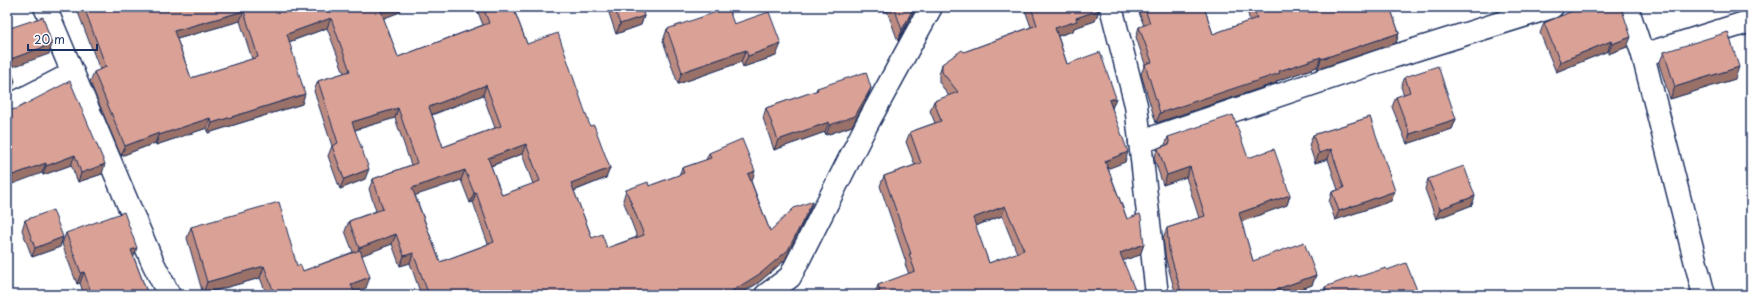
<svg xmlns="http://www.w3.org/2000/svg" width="1758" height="302" font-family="'Playpen Sans',sans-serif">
<rect width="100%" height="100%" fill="#fff"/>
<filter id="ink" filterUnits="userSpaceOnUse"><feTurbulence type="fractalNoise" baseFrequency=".025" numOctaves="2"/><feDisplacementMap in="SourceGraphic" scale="8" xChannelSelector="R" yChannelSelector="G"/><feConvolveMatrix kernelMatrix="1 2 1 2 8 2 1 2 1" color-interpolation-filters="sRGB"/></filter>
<g filter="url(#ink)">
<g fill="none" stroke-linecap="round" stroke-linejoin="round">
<g stroke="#1b2f5e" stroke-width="25">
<g id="street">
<polyline points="45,7 153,263 169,295"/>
<polyline points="1111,7 1136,105 1157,295"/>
<polyline points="1627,7 1643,55 1704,295"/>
<polyline points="1643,55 1751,21"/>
<polyline points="7,107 73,73"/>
<polyline points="1140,142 1392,57 1552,7"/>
<polyline points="766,295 790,277 866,126 931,7"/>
</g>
</g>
<use href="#street" stroke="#fff" stroke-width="22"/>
</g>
<g fill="#bb8b81" stroke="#1b2f5e" fill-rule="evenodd">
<path d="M76 7H402L400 12 383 18 398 57 483 25 476 7H513L527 44 590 126 610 168 606 178 574 191 592 238 607 248 637 237 623 200 626 190 649 186 679 175 682 168 706 160 709 153 752 181H751L770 231 813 201 809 211 785 260 758 283 739 295H421L410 263 400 266 392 244 362 255 366 288 354 292 355 295H267L260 278 203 294 187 238 191 227 297 266 303 271 353 252 345 231 349 221 376 211 369 189 373 179 411 165 395 118 355 130 365 179 340 189 328 156 332 146 314 91 318 81 344 73 327 28 289 42 302 104 208 133 207 128 156 145 155 143 121 156 90 82 94 72 100 70ZM240 21 252 59 191 78 177 39ZM483 95 495 128 443 147 432 115ZM522 154 533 184 502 195 491 166ZM461 180 470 203 473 202 488 244 440 262 415 195Z"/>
<polygon points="607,7 641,7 644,16 641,25 616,34"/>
<polygon points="882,7 916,7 898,41 887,11 883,12"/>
<path d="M1026 7H1098L1099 10 1095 21 1074 28 1073 31 1058 36 1067 64 1116 98 1112 108 1125 162 1108 168 1127 219 1144 244 1140 255 1123 260 875 293 878 285 909 274 905 264 906 262 880 186 884 176 915 165 906 142 910 132 935 123 930 111 934 101 949 96 939 82V75L942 64 964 52 1031 27 1025 10ZM1002 216 1017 253 989 263 975 226Z"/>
<polygon points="1137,7 1204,7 1213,34 1250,21 1246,7 1390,7 1399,33 1396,43 1318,69 1317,67 1277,81 1276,83 1156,123 1141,74 1145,64 1136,37 1139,27 1144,26"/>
<polygon points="1582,7 1627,47 1608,54 1608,51 1556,72 1540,33 1544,23"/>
<polygon points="734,24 776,56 743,67 741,62 678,84 663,41 667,29"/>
<polygon points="1664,52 1735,79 1670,99 1659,64"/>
<polygon points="1405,77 1456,119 1452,129 1407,144 1392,107 1396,97 1404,95 1401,87"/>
<polygon points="817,88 871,88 867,98 852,126 826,135 825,132 774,150 763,118 766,108 816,91"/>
<polygon points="7,109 102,174 78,182 71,165 43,175"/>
<polygon points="1370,117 1391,201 1335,220 1329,202 1332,192 1338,190 1328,159 1315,163 1309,145 1313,135"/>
<polygon points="1168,137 1248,158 1290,195 1287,205 1241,221 1253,261 1316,275 1312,285 1285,295 1176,295 1166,260 1163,238 1167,228 1199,218 1186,177 1163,185 1154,158 1158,148 1165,145"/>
<polygon points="1428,179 1475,196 1472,205 1436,219 1425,189"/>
<polygon points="25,220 63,237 60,247 32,257 22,230"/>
<polygon points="66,233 134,258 148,295 84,295 80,283 77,284 62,244"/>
<polygon points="1387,270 1419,295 1322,295 1325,287 1358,277"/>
</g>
<g fill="#997169" stroke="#1b2f5e">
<polygon points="391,7 402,7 400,12 377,21 381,11"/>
<polygon points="885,7 889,7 887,11 883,12"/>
<polygon points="914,7 916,7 898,41 902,30"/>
<polygon points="1099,10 1095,21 1074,28 1073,31 1051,38 1055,28 1076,18"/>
<polygon points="244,11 240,21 170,41 174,31"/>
<polygon points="644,16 641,25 616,34 620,24"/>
<polygon points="331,18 327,28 283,44 287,34"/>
<polygon points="1399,33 1396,43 1318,69 1321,59"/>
<polygon points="1631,37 1627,47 1608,54 1612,44"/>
<polygon points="1611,41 1608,51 1556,72 1560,62"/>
<polygon points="52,44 49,54 7,69 8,60"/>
<polygon points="781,44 776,56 743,67 748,56"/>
<polygon points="746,50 741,62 678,84 682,72"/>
<polygon points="1321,57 1317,67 1277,81 1276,83 1156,123 1160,113 1279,71"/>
<polygon points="1739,67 1735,79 1670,99 1675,87"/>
<polygon points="15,81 12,90 7,93 7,86"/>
<polygon points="486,85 483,95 425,117 429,107"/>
<polygon points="871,88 867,98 852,126 826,135 830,125"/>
<polygon points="305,94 302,104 208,133 212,123"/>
<polygon points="1116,98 1112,108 1109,100"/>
<polygon points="398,108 395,118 348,132 352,122"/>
<polygon points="210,118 207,128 156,145 159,135"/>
<polygon points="1456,119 1452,129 1407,144 1410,134"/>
<polygon points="829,122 825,132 774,150 778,140"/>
<polygon points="159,133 155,143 121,156 125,146"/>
<polygon points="526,144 522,154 485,168 488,158"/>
<polygon points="1331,149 1328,159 1315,163 1319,153"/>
<polygon points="1128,152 1125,162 1102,171 1105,161"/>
<polygon points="75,155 71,165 43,175 46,166"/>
<polygon points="46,163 42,173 7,186 7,177"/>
<polygon points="105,164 102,174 78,182 81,173"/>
<polygon points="1190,167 1186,177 1163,185 1167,175"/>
<polygon points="610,168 606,178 568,193 571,183"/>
<polygon points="369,169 365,179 340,189 344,179"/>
<polygon points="465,170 461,180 408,198 412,188"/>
<polygon points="755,171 752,181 745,184 748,174"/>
<polygon points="1395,191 1391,201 1335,220 1339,211"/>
<polygon points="476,192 473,202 470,203 474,193"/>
<polygon points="1290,195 1287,205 1235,224 1239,213"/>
<polygon points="1475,196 1472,205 1436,219 1440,209"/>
<polygon points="813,201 809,211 785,260 758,283 739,295 729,295 729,293"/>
<polygon points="1005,206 1002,216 969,228 973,218"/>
<polygon points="396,234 392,244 355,258 359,248"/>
<polygon points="63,237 60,247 32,257 35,248"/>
<polygon points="1144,244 1140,255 1116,263 1120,253"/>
<polygon points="137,248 133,259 131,250"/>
<polygon points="413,253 410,263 400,266 404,256"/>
<polygon points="264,266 260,278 203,294 207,282"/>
<polygon points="84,272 80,283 77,284 81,273"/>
<polygon points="1316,275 1312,285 1285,295 1261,295"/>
<polygon points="370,277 366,288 347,295 351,284"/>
</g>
<g fill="#daa296" stroke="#1b2f5e" fill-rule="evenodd">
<path d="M84 7H391L381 11 398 57 489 23 483 7H513L527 44 558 33 590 126 594 125 610 168 571 183 592 238 602 234 607 248 644 235 626 190 648 182 649 186 684 173 682 168 711 158 709 153 742 139 755 171 748 174 770 231 794 208 813 201 788 250 761 273 729 293 730 295H429L413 253 404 256 396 234 359 248 349 221 383 209 373 179 417 163 398 108 352 122 369 169 344 179 332 146 338 143 318 81 350 71 331 18 287 34 305 94 212 123 210 118 159 135V133L125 146 94 72 106 67ZM244 11 258 57 191 78 174 31ZM486 85 501 126 443 147 429 107ZM526 144 540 181 502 195 488 158ZM465 170 474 193 476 192 494 242 440 262 412 188Z"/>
<polygon points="614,7 641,7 644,16 620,24"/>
<polygon points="894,7 914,7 902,30"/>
<path d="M1031 7H1098L1099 10 1076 18 1077 21 1055 28 1067 64 1100 52 1116 98 1109 100 1128 152 1105 161 1127 219 1140 214 1141 217 1144 244 1120 253 1137 295H869L880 291 878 285 915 271 909 254H911L884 176 921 163 910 132 941 121 934 101 958 92 942 72V64L962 50 964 52 1037 25ZM1005 206 1024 250 989 263 973 218Z"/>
<polygon points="1144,7 1204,7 1213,34 1257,18 1253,7 1390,7 1399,33 1321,59 1321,57 1279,71 1280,73 1160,113 1145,64 1152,62 1139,27 1150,23"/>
<polygon points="1582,7 1621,7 1631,37 1612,44 1611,41 1560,62 1544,23"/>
<polygon points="728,8 734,24 769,12 781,44 748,56 746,50 682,72 667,29"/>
<polygon points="43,17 52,44 8,60 15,81 7,86 7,29"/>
<polygon points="1728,32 1739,67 1675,87 1664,52"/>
<polygon points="1438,66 1456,119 1410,134 1396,97 1410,92 1405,77"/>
<polygon points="866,72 871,88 855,116 830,125 829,122 778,140 766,108 818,90 817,88"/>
<polygon points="70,81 105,164 81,173 75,155 46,166 46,163 7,177 7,109 9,110 16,109"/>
<polygon points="1233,115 1248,158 1274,149 1290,195 1239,213 1253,261 1304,242 1316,275 1261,295 1182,295 1169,250 1167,228 1205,216 1190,167 1167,175 1158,148 1170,144 1168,137"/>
<polygon points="1370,117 1395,191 1339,211 1332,192 1344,188 1331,149 1319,153 1313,135"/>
<polygon points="1464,166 1475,196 1440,209 1428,179"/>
<polygon points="279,202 297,266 300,264 303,271 360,250 370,277 351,284 355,295 275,295 264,266 207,282 191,227"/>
<polygon points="53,210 63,237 35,248 25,220"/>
<polygon points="124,212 137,248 131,250 148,295 92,295 84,272 81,273 66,233"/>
<polygon points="1406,263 1419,295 1328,295 1325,287 1357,275 1358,277 1386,268 1387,270"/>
<polygon points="1450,291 1451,295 1439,295"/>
</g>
</g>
<rect width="1758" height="302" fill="none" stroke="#fff" stroke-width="24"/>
<rect x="12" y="12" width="1734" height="278" fill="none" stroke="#1b2f5e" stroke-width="1.5" filter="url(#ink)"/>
<path d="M28 44v6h69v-6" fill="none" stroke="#1b2f5e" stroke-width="2"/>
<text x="34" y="44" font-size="12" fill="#1b2f5e" stroke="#ffffff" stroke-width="3" paint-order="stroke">20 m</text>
</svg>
